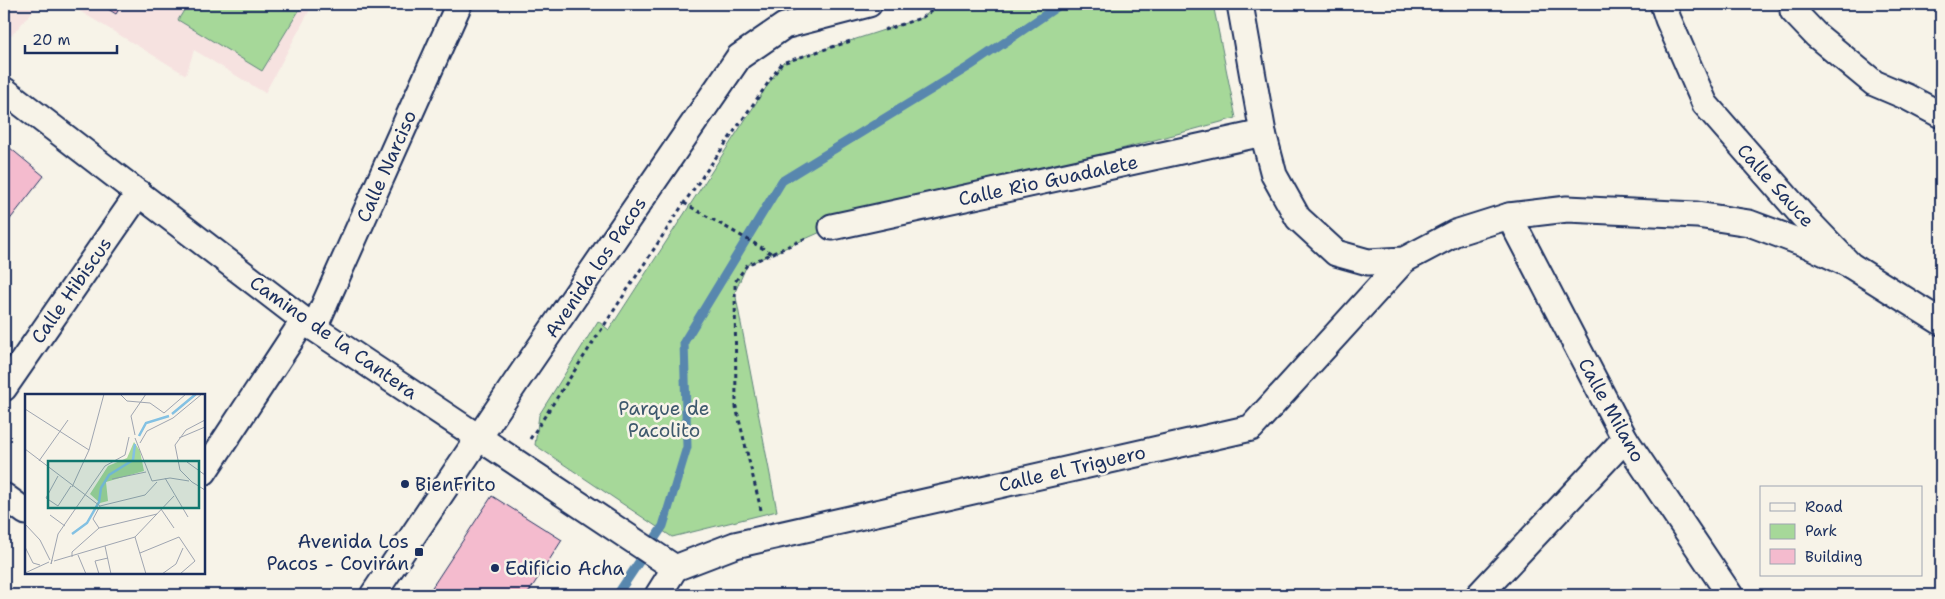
<svg xmlns="http://www.w3.org/2000/svg" width="1945" height="599" font-family="'Shantell Sans',sans-serif">
<rect width="100%" height="100%" fill="#f7f3e8"/>
<filter id="ink" filterUnits="userSpaceOnUse"><feTurbulence type="fractalNoise" baseFrequency=".02" numOctaves="2"/><feDisplacementMap in="SourceGraphic" scale="10" xChannelSelector="R" yChannelSelector="G"/><feConvolveMatrix kernelMatrix="1 2 1 2 8 2 1 2 1" color-interpolation-filters="sRGB"/></filter>
<g filter="url(#ink)">
<g fill="#f6e2e0">
<polygon points="4,4 39,4 4,44"/>
<polygon points="68,4 313,4 265,93 194,50 186,75"/>
</g>
<g fill="#a6d899" stroke="#60847c">
<polygon points="188,4 303,4 262,71 178,20"/>
<polygon points="942,4 1213,4 1236,118 832,227 747,265 735,292 777,511 672,537 535,445 539,415 598,321 609,330 782,63 921,18"/>
</g>
<g fill="none" stroke-linecap="round" stroke-linejoin="round">
<polyline stroke="#5987ae" stroke-width="9" points="617,595 663,526 687,447 684,342 782,181 970,66 1061,4"/>
</g>
<g fill="#f4bbce" stroke="#1b2f5e">
<polygon points="100,4 122,4 116,14"/>
<polygon points="4,143 44,176 4,227"/>
<polygon points="492,496 562,540 527,595 427,595"/>
</g>
<g fill="none" stroke-linecap="round" stroke-linejoin="round">
<g stroke="#1b2f5e" stroke-width="29">
<g id="minor">
<polyline points="1240,4 1263,133 1274,175 1298,218 1336,253 1368,262 1404,260 1455,233 1509,216 1567,209 1697,215 1749,223 1808,245 1850,265"/>
<polyline points="1663,4 1668,19 1705,104 1802,215 1850,265 1941,322"/>
<polyline points="1793,11 1816,35 1874,83 1907,97 1941,115"/>
<polyline points="4,90 314,328 675,568"/>
<polyline points="1509,216 1625,439 1730,595"/>
<polyline points="832,227 1263,133"/>
<polyline points="314,328 459,4"/>
<polyline points="4,388 139,193"/>
<polyline points="204,472 304,320"/>
<polyline points="4,496 26,512"/>
<polyline points="675,568 735,545 1251,428 1404,260"/>
<polyline points="373,595 516,382 739,57 784,26 869,4"/>
<polyline points="658,595 675,568"/>
<polyline points="1479,595 1625,439"/>
</g>
</g>
<g stroke="#1b2f5e" stroke-width="3" stroke-dasharray="4 4" stroke-linecap="butt">
<polyline points="884,30 921,18 942,4"/>
<polyline points="684,203 771,253"/>
<polyline points="530,439 684,203 782,63 854,40"/>
<polyline points="761,510 736,407 735,282 747,265 806,238"/>
</g>
<use href="#minor" stroke="#f7f3e8" stroke-width="25"/>
</g>
</g>
<g fill="#1b2f5e" stroke="#f7f3e8" stroke-width="2">
<circle cx="405" cy="484" r="5"/>
<rect x="414" y="547" width="10" height="10" rx="2.5"/>
<circle cx="495" cy="568" r="5"/>
</g>
<g text-anchor="middle" stroke-width="5" stroke-linejoin="round" paint-order="stroke">
<g font-size="19" fill="#1b2f5e" stroke="#f7f3e8">
<text transform="translate(386 166) rotate(-66)" y="7">Calle Narciso</text>
<text transform="translate(1048 180) rotate(-12)" y="7">Calle Rio Guadalete</text>
<text transform="translate(1776 185) rotate(48)" y="7">Calle Sauce</text>
<text transform="translate(595 267) rotate(-56)" y="7">Avenida los Pacos</text>
<text transform="translate(71 290) rotate(-55)" y="7">Calle Hibiscus</text>
<text transform="translate(334 337) rotate(35)" y="7">Camino de la Cantera</text>
<text transform="translate(1612 410) rotate(61)" y="7">Calle Milano</text>
<text transform="translate(1072 468) rotate(-13)" y="7">Calle el Triguero</text>
</g>
<g font-size="19" fill="#3e596d" stroke="#f7f3e8">
<text x="664" y="415">Parque de<tspan x="664" dy="22">Pacolito</tspan></text>
</g>
<g font-size="19" fill="#1b2f5e" stroke="#f7f3e8" text-anchor="start">
<text x="415" y="491">BienFrito</text>
<text x="409" y="548" text-anchor="end">Avenida Los<tspan x="409" dy="22">Pacos - Covirán</tspan></text>
<text x="505" y="575">Edificio Acha</text>
</g>
</g>
<g transform="translate(25 394)">
<rect width="180" height="180" fill="#f7f3e8"/>
<path d="M109 48 115 57 119 77 81 88 83 107 75 109 65 100 83 72 102 64Z" fill="#a6d899"/>
<path fill="none" stroke="#83c1e3" stroke-width="2.5" d="M147 20 171 0M114 42 121 29 144 22M47 140 62 129 74 108 76 94 84 81 108 66 110 50"/>
<path fill="none" stroke="#9fa5b1" stroke-width="1" d="M95 0 102 7 125 9 139 19 161 0M0 15 64 56 47 93M180 26 161 36 150 51 155 76 167 88 180 96M110 41 106 22 121 0M110 44 127 87 145 84 164 87M154 44 180 33M115 49 122 37 148 24 177 0M0 55 75 112M64 56 79 0M14 67 43 26M162 68 180 81M33 82 21 104 33 112 46 92M140 84 163 123M87 85 121 78M75 112 120 101 132 88M136 115 149 134M25 121 40 132M0 130 15 146 25 166M74 134 68 125 75 112M110 143 149 102M110 143 121 180M80 152 86 180M0 153 8 169 15 171M115 159 154 143 170 167 155 180M53 161 61 180M47 163V158L74 134 132 120M27 166 26 170 33 140 80 72 100 61 104 43M29 167 110 143M0 179 24 168M74 180 70 167 83 164M137 180 151 170 158 154"/>
<path fill="#0f766e" fill-opacity="0.15" stroke="#0f766e" stroke-width="2.5" d="M23 67H174V114H23Z"/>
<rect width="180" height="180" fill="none" stroke="#1b2f5e" stroke-width="2.5"/>
</g>
<rect width="1945" height="599" fill="none" stroke="#f7f3e8" stroke-width="20"/>
<rect x="10" y="10" width="1925" height="579" fill="none" stroke="#1b2f5e" stroke-width="2" filter="url(#ink)"/>
<rect x="1760" y="486" width="162" height="90" fill="#f7f3e8" stroke="#9fa5b1"/>
<rect x="1770" y="503" width="25" height="8" fill="#f7f3e8" stroke="#9fa5b1"/>
<text x="1805" y="512" font-size="15" fill="#1b2f5e">Road</text>
<rect x="1770" y="524" width="25" height="15" fill="#a6d899" stroke="#9fa5b1"/>
<text x="1805" y="536" font-size="15" fill="#1b2f5e">Park</text>
<rect x="1770" y="549" width="25" height="15" fill="#f4bbce" stroke="#9fa5b1"/>
<text x="1805" y="562" font-size="15" fill="#1b2f5e">Building</text>
<path d="M25 45v8h92v-8" fill="none" stroke="#1b2f5e" stroke-width="2.5"/>
<text x="32" y="45" font-size="15" fill="#1b2f5e" stroke="#f7f3e8" stroke-width="4" paint-order="stroke">20 m</text>
</svg>
